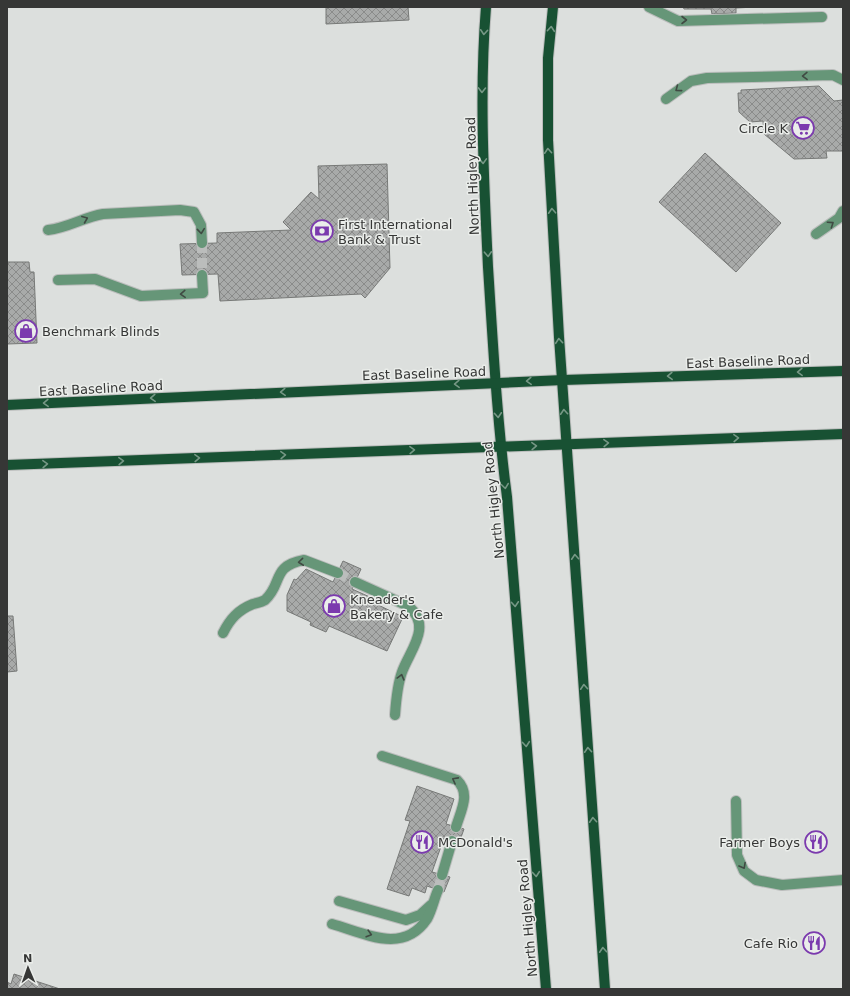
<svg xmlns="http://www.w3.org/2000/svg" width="850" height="996" font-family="'DejaVu Sans',sans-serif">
<defs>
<pattern id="building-cross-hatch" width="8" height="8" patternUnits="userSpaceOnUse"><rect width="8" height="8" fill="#a8aaa9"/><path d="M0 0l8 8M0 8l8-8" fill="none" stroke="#8a8b8a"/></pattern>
</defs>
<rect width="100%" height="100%" fill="#dcdfdd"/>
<g fill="url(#building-cross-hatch)" stroke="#777977">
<polygon points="326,7 408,7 409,20 326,24"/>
<polygon points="683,7 755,7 736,8 736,13 712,14 711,9 684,9"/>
<polygon points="819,86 834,101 843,100 843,151 826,151 827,158 794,159 764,134 763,121 750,122 739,112 738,93 741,93 741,90"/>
<polygon points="705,153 781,223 736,272 659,202"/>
<polygon points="387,164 390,268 365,298 361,294 220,301 218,274 182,275 180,244 217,243 217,233 291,230 283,222 311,192 319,199 318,166"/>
<polygon points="7,262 29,262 30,272 34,272 37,343 7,344"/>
<polygon points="343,561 361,569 352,589 372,598 370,601 403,617 387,651 329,626 326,632 310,625 311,622 287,611 287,595 294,579 296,580 306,569 333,582"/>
<polygon points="7,616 13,616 17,671 7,672"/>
<polygon points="417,786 454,799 446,824 464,829 459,843 444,838 432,872 450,877 444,892 427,886 425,893 412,888 409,896 387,889 410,821 405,820"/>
<polygon points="14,974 60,989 7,989 7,982 11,984"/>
</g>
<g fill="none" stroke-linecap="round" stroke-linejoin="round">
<g stroke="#bbbdbc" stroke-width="10" stroke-dasharray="10 5" stroke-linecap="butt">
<polyline points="202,243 202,275"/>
<polyline points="338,573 355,582"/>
<polyline points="438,890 442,875"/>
</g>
<g stroke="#bbbdbc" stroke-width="12">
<g id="minor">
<polyline points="649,7 678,21 822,17"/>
<polyline points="666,99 691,81 707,78 833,75 843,80"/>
<path d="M48 230C68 228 84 217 103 214L180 210 194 212 201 225 202 243"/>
<polyline points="816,234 839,218 843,211"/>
<polyline points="58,280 95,279 141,296 203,293 202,275"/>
<path d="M355 582 408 606C433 626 410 650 402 672 397 686 396 701 395 715"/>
<path d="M223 633C230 619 238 610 253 604 257 603 262 602 265 600 283 584 271 566 304 560L338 573"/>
<path d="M382 756 457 780C471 794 461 810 456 827"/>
<polyline points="736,801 737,855 744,871 756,880 782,885 843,880"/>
<polyline points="442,875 452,841"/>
<polyline points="339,901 406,920 420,915 431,905"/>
<path d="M332 924C364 933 403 955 427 919 432 910 434 899 438 890"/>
</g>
</g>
<g stroke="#bbbdbc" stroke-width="12">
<g id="major">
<path d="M486 7C479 94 484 181 488 267 493 344 497 421 507 497L546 989"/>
<polyline points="553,7 548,58 548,140 559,337 605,989"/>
<polyline points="7,405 563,380 843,371"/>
<polyline points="7,465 843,434"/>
</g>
</g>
<use href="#minor" stroke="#669678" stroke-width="10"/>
<use href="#major" stroke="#185133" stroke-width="10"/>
</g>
<defs><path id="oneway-chevron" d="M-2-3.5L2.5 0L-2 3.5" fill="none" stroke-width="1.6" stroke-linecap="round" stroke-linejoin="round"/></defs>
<g stroke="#404a43">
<use href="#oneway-chevron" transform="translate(684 20)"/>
<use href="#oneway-chevron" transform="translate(805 76) rotate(179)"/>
<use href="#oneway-chevron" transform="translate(678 89) rotate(143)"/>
<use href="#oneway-chevron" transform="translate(85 219) rotate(-22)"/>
<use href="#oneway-chevron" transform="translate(831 224) rotate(-34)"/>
<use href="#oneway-chevron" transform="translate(201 231) rotate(84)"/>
<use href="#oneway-chevron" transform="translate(183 294) rotate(177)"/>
<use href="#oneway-chevron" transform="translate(301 562) rotate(174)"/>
<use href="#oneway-chevron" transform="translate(401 677) rotate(-75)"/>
<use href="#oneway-chevron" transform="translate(455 780) rotate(-152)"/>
<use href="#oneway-chevron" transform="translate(743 866) rotate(61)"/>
<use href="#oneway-chevron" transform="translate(369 934) rotate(16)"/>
</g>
<g stroke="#769785">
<use href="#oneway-chevron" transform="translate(551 29) rotate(-85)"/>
<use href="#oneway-chevron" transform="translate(484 32) rotate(94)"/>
<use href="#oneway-chevron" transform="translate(482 90) rotate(91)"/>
<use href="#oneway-chevron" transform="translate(548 151) rotate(-94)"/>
<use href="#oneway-chevron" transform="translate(483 161) rotate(88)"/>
<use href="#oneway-chevron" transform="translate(552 211) rotate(-93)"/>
<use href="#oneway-chevron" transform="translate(488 254) rotate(87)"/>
<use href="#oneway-chevron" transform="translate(559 341) rotate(-95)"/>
<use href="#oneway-chevron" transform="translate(800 372) rotate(178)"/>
<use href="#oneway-chevron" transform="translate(670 376) rotate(178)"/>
<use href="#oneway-chevron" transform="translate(529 381) rotate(177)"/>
<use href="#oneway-chevron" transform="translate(457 384) rotate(178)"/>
<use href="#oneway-chevron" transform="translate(283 392) rotate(177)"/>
<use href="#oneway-chevron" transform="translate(153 398) rotate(177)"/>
<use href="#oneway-chevron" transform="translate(46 403) rotate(178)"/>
<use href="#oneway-chevron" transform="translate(564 412) rotate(-94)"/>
<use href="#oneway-chevron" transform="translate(498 415) rotate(86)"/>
<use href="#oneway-chevron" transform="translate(736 438) rotate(-2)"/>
<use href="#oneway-chevron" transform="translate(606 443) rotate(-2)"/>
<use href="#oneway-chevron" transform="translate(534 446) rotate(-2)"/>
<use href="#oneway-chevron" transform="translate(412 450) rotate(-2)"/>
<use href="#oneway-chevron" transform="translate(283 455) rotate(-2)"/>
<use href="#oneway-chevron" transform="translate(197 458) rotate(-2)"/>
<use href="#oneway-chevron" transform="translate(121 461) rotate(-2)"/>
<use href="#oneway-chevron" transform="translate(45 464) rotate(-2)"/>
<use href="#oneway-chevron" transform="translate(505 486) rotate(82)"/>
<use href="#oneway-chevron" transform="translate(575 557) rotate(-94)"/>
<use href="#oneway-chevron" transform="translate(515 604) rotate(86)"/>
<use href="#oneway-chevron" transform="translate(584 687) rotate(-94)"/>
<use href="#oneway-chevron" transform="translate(526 744) rotate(85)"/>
<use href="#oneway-chevron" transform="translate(588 750) rotate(-94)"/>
<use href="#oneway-chevron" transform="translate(593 820) rotate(-94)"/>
<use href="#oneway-chevron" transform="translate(536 874) rotate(85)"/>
<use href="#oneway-chevron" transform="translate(603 950) rotate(-94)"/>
</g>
<defs>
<g id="supermarket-ring" transform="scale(1.15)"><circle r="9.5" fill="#eaedea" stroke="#7b3aae" stroke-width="1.5"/><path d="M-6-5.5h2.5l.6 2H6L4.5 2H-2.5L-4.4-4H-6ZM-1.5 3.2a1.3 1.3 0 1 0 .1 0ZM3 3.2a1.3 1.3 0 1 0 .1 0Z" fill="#7b3aae"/></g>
<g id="bank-ring" transform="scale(1.15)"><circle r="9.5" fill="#eaedea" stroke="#7b3aae" stroke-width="1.5"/><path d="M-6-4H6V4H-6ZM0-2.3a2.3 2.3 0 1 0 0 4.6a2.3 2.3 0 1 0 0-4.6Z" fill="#7b3aae"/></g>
<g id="shop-ring" transform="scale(1.15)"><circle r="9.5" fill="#eaedea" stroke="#7b3aae" stroke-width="1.5"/><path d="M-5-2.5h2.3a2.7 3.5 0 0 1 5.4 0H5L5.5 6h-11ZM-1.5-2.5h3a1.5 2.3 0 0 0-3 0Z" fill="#7b3aae"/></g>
<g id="restaurant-ring" transform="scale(1.15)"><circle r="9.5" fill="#eaedea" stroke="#7b3aae" stroke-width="1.5"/><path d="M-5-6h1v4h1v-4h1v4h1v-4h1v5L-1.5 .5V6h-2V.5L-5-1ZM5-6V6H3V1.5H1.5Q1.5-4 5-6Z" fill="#7b3aae"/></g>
</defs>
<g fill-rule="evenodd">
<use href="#supermarket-ring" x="803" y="128"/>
<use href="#bank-ring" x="322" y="231"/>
<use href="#shop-ring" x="26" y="331"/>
<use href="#shop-ring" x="334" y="606"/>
<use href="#restaurant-ring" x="422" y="842"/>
<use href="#restaurant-ring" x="816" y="842"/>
<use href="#restaurant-ring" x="814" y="943"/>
</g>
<g text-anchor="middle" stroke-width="3" stroke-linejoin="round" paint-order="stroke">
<g font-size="13" fill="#363736" stroke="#eaedea" text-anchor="start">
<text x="788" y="133" text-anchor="end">Circle K</text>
<text x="338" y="229">First International<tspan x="338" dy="15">Bank &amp; Trust</tspan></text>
<text x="42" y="336">Benchmark Blinds</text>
<text x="350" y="604">Kneader's<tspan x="350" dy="15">Bakery &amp; Cafe</tspan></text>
<text x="438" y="847">McDonald's</text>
<text x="800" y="847" text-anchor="end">Farmer Boys</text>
<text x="798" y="948" text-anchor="end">Cafe Rio</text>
</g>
<g font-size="13" fill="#363736" stroke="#eaedea">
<text transform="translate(472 176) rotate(-92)" y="5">North Higley Road</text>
<text transform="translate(748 361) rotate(-2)" y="5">East Baseline Road</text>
<text transform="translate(424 373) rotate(-2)" y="5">East Baseline Road</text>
<text transform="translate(101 388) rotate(-3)" y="5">East Baseline Road</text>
<text transform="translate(493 500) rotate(-96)" y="5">North Higley Road</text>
<text transform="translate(527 918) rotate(-95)" y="5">North Higley Road</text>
</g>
</g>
<rect width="850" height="996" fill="none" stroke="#363736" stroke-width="16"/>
<g transform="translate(28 968) rotate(358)" stroke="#eaedea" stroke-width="3" paint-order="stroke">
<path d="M0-3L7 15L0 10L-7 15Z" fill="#363736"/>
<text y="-6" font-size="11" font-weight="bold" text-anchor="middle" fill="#363736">N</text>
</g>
</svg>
